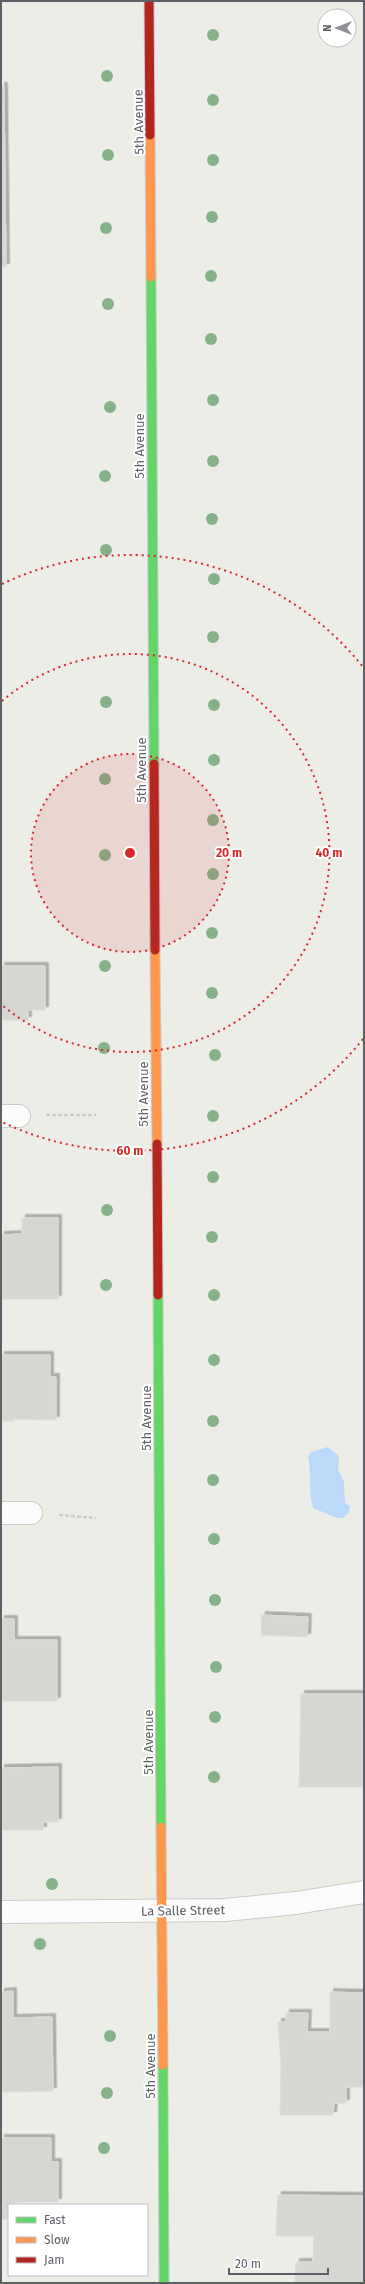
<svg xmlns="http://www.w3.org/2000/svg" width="365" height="2284" font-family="'Fira Sans',sans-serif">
<defs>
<filter id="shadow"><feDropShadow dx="3.5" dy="-3.5" stdDeviation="0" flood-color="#0004"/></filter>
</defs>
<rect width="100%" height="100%" fill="#edede8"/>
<path fill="#bbd9f8" d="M328 1447 339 1456 338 1469 344 1482 345 1503 350 1506 349 1513 343 1518H337L313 1508C308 1492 312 1473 308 1457L311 1452Z"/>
<g fill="#d7d6d3" stroke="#dcdcd7" filter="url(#shadow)">
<polygon points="1,86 4,86 6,267 1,267"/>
<polygon points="1,966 45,966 45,1010 28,1010 28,1020 1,1020"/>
<polygon points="22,1218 58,1218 58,1299 1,1299 1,1235 22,1234"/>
<polygon points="1,1355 50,1355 50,1377 56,1377 56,1420 13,1419 13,1421 1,1421"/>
<polygon points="262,1615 308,1617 307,1637 261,1635"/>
<polygon points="1,1619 14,1619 14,1640 57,1640 57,1701 1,1701"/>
<polygon points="301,1694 364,1694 362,1787 299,1787"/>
<polygon points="58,1767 58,1822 43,1822 43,1830 1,1830 1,1768"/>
<polygon points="13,1991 13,2018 52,2017 53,2091 1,2092 1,1992"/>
<polygon points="330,1992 364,1993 364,2087 346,2087 346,2103 334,2103 333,2115 280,2115 281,2063 278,2022 286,2022 286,2013 308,2013 307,2032 330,2032"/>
<polygon points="1,2138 51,2138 51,2162 58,2162 58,2202 15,2202 15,2205 9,2205 9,2219 1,2219"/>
<polygon points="278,2195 364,2196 364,2283 295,2283 296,2262 313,2262 314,2236 276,2236"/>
</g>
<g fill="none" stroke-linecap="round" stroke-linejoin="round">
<g stroke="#cacac8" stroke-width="24">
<g id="street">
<polyline points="1,1116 19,1116"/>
<polyline points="1,1513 31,1513"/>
<polyline points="1,1912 225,1910 296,1903 364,1892"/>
</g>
</g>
<g stroke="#cacaca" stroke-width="11">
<g id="fast">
<polyline points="151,277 154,764"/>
<polyline points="158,1295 161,1827"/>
<polyline points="163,2065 164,2283"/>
</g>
</g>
<g stroke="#cacaca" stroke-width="11">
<g id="slow">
<polyline points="150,135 151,277"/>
<polyline points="155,950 157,1144"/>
<polyline points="161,1827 163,2065"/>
</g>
</g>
<g stroke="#cacaca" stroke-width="11">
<g id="jam">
<polyline points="149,1 150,135"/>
<polyline points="154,764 155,950"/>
<polyline points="157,1144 158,1295"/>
</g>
</g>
<g stroke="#c9cecb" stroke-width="2.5" stroke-dasharray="4 2" stroke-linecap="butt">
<polyline points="46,1115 96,1115"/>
<polyline points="59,1515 96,1518"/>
</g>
<use href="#street" stroke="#fcfcfc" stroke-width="22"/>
<use href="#fast" stroke="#63d668" stroke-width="9"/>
<use href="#slow" stroke="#ff974d" stroke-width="9"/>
<use href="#jam" stroke="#b3261e" stroke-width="9"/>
</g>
<g fill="#85b288">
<circle cx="213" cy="35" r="6"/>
<circle cx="107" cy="76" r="6"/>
<circle cx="213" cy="100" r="6"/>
<circle cx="108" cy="155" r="6"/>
<circle cx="213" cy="160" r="6"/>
<circle cx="212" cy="217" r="6"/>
<circle cx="106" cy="228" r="6"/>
<circle cx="211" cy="276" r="6"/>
<circle cx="108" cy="304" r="6"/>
<circle cx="211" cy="339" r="6"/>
<circle cx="213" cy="400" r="6"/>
<circle cx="110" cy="407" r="6"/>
<circle cx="213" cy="461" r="6"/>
<circle cx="105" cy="476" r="6"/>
<circle cx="212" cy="519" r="6"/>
<circle cx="106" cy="550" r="6"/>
<circle cx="214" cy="579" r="6"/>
<circle cx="213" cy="637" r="6"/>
<circle cx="106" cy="702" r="6"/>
<circle cx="214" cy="705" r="6"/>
<circle cx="214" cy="760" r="6"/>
<circle cx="105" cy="779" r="6"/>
<circle cx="213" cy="820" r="6"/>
<circle cx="105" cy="855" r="6"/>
<circle cx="213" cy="874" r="6"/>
<circle cx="212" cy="933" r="6"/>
<circle cx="105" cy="966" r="6"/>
<circle cx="212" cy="993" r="6"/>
<circle cx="104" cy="1048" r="6"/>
<circle cx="215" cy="1055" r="6"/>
<circle cx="213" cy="1116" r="6"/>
<circle cx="213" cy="1177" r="6"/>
<circle cx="107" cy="1210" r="6"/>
<circle cx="212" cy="1237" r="6"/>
<circle cx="106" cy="1285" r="6"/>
<circle cx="214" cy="1295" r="6"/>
<circle cx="214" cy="1360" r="6"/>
<circle cx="213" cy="1421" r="6"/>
<circle cx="213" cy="1480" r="6"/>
<circle cx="214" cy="1539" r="6"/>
<circle cx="215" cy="1600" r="6"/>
<circle cx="216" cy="1667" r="6"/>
<circle cx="215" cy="1717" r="6"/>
<circle cx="214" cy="1777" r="6"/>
<circle cx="52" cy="1884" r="6"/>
<circle cx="40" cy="1944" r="6"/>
<circle cx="110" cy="2036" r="6"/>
<circle cx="107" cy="2093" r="6"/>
<circle cx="104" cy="2148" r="6"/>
</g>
<circle cx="130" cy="853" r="99" fill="#d62828" fill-opacity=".12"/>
<g fill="none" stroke="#d62828" stroke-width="2" stroke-dasharray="2 4">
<circle cx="130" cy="853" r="99"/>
<path d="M2 701A199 199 0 1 1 2 1005"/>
<path d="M363 1039A298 298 0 0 1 2 1122M2 584A298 298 0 0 1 363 667"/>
</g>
<g text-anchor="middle" stroke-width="4" stroke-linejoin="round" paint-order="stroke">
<g font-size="13" fill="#5d6066" stroke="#fff">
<text transform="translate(138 122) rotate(-91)" y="5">5th Avenue</text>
<text transform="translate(139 446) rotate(-90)" y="5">5th Avenue</text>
<text transform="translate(141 770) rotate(-90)" y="5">5th Avenue</text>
<text transform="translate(143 1094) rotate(-90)" y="5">5th Avenue</text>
<text transform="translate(146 1418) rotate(-90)" y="5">5th Avenue</text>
<text transform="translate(148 1742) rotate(-90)" y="5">5th Avenue</text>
<text transform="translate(183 1910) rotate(-1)" y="5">La Salle Street</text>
<text transform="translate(150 2066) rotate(-90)" y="5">5th Avenue</text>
</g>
</g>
<circle cx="130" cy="853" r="6" fill="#d62828" stroke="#fff" stroke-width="2"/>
<g font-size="12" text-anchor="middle" font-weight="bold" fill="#d62828" stroke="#fff" stroke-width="4" stroke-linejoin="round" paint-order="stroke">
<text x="229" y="857">20 m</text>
<text x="329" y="857">40 m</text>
<text x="130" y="1155">60 m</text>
</g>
<rect width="365" height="2284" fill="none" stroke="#5d6066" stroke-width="4"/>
<rect x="8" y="2204" width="140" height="72" fill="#ffffff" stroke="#bebfc2"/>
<rect x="16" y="2217" width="20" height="6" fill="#63d668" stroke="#bebfc2"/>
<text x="44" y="2224" font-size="12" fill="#5d6066">Fast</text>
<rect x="16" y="2237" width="20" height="6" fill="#ff974d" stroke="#bebfc2"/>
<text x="44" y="2244" font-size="12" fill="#5d6066">Slow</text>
<rect x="16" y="2257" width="20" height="6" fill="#b3261e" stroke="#bebfc2"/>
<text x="44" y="2264" font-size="12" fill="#5d6066">Jam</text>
<g transform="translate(337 28) rotate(270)"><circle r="19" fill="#ffffff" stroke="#bebfc2"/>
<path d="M0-3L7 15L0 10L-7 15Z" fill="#8f9194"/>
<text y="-6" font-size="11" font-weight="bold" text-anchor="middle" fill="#5d6066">N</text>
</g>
<path d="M229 2268v6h99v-6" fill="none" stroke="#5d6066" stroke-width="2"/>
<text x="235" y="2268" font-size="12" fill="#5d6066" stroke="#ffffff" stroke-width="3" paint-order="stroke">20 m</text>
</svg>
